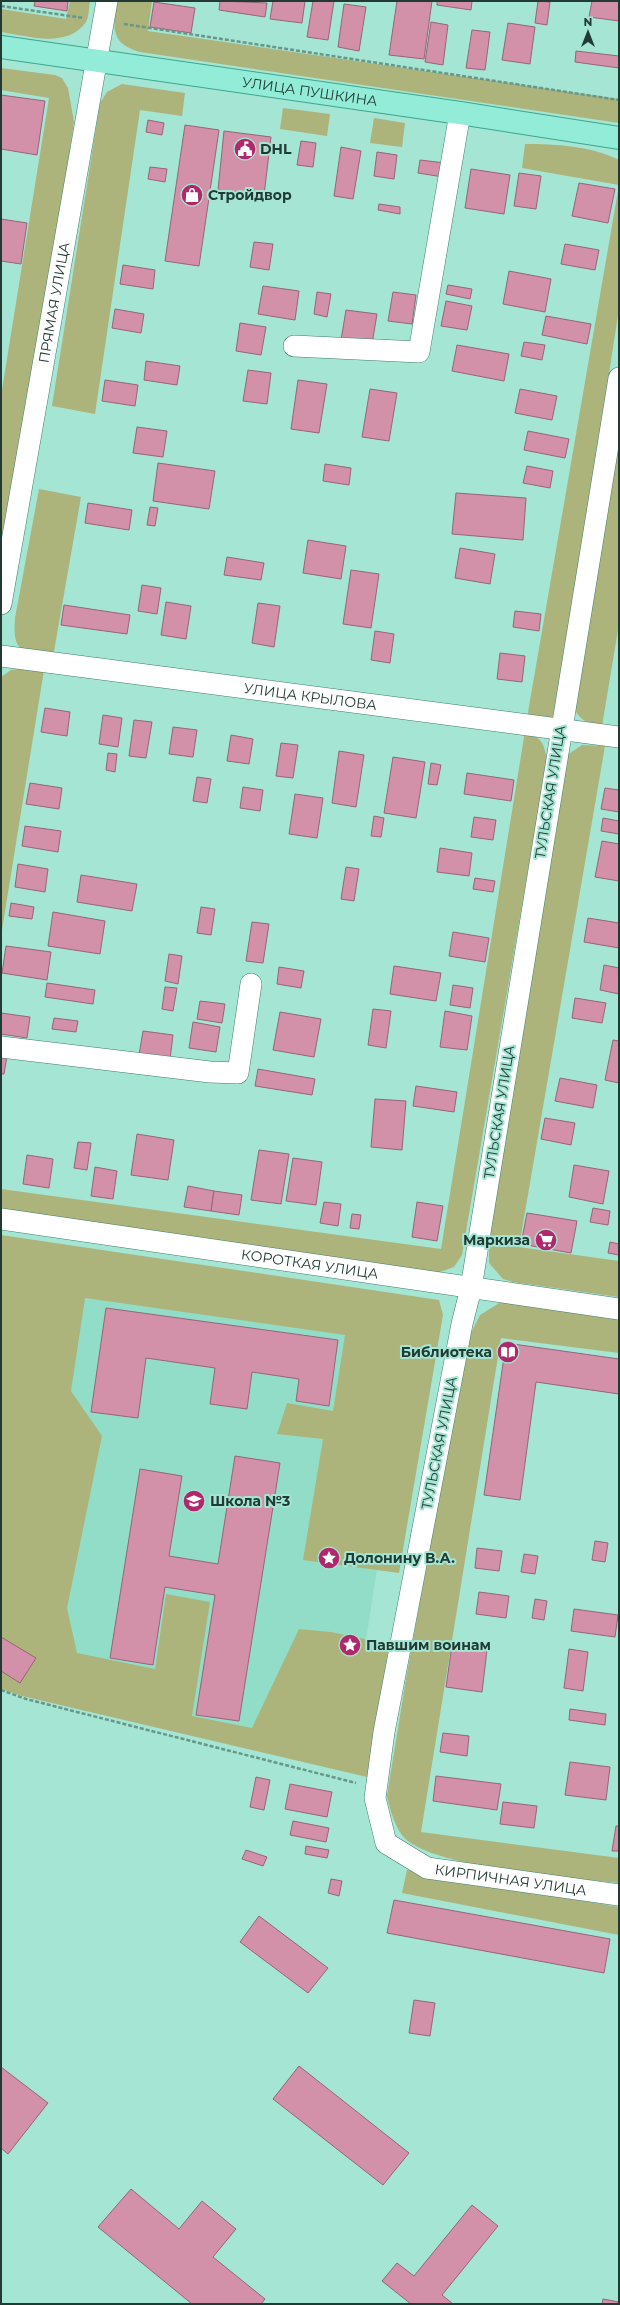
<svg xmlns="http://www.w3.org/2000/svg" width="620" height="2305" font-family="Montserrat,sans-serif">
<rect width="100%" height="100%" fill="#a4e5d3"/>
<polygon fill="#92ddc8" points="1,1262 416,1318 347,1762 34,1695"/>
<g fill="#acb47c">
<path d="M70 1H90C89 7 89 17 86 22 67 49 28 36 1 32V9L66 19Z"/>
<path d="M117 1H152L148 31 619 99V123L140 52C110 43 113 28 117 1Z"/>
<polygon points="1,68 55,75 62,78 68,88 74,122 61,209 1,563 1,396 49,98 1,90"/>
<polygon points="122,84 185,93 182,116 140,110 95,414 52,406 100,103 107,92"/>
<polygon points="283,108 330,114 327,136 280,129"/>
<polygon points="374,118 405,123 402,147 370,143"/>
<path d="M525 144C556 144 591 146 619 160V309L556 715 548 721 527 718 619 185 522 168Z"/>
<path d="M619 438V624L602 726C587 723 579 720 573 706Z"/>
<path d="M39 489 81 497 53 657C22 653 12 652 15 618Z"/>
<polygon points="30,668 44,670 1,936 1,677 11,670"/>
<path d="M525 731C542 739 543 741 547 759L462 1255 454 1267 437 1273 1 1215V1189L441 1249Z"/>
<polygon points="582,745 605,746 519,1247 619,1261 619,1297 513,1282 503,1279 489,1263 489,1238 567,755"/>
<polygon points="1,1235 439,1300 443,1315 399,1573 303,1560 323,1439 277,1434 287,1403 333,1411 345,1335 85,1298 71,1391 102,1436 67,1608 77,1653 155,1669 166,1594 210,1602 192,1716 252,1728 299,1629 331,1632 389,1644 370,1768 367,1777 22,1696 1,1689"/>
<path d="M501 1302 619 1320V1353L501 1338 421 1832 619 1858V1883C576 1878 426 1868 402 1835 394 1824 390 1809 387 1796L406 1679 467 1341 480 1315Z"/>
<polygon points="407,1870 619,1907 619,1935 402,1893"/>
</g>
<g fill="#d390a9" stroke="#976478">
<polygon points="35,1 68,1 67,11 34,6"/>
<polygon points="220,1 267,3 265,17 219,10"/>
<polygon points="273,1 305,1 302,23 270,19"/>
<polygon points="313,1 334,1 328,40 307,37"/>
<polygon points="397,1 432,1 424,59 389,55"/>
<polygon points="437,1 472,1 471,10 437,5"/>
<polygon points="538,1 550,2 547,25 535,23"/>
<polygon points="592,1 619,1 619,21 589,17"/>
<polygon points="154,2 195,8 191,33 150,27"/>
<polygon points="344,4 366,7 359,51 338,47"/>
<polygon points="431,22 448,25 443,65 425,62"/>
<polygon points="508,23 535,27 530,64 502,60"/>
<polygon points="472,30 490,32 485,70 466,68"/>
<polygon points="576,51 619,56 619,68 575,62"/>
<polygon points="1,95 45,101 37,155 1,149"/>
<polygon points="148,120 164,123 162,135 146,132"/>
<polygon points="185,125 219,130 199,266 165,261"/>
<polygon points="224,131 271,137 264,195 218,190"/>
<polygon points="301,141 316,143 313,167 297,165"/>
<polygon points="341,147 361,151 353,199 334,196"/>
<polygon points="377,152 397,155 394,179 374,176"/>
<polygon points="420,160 445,163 443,177 418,173"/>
<polygon points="150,167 167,169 165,182 148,179"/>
<polygon points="471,169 510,175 504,214 465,208"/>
<polygon points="519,173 541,176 536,209 514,206"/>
<polygon points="579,183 615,189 608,223 572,216"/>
<polygon points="379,204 400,207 400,214 378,210"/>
<polygon points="1,219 27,223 21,264 1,261"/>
<polygon points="254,242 273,244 269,270 250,267"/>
<polygon points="565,244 599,250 595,270 561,264"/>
<polygon points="123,265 155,270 153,289 120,284"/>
<polygon points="509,271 551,279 545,312 503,304"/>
<polygon points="448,285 472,289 470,299 446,294"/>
<polygon points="263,286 299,291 295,320 258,314"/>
<polygon points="317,292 331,294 327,317 314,314"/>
<polygon points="393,292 416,295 412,324 388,321"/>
<polygon points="446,301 472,306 467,330 441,326"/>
<polygon points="115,309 144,314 141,333 112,328"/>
<polygon points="346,310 377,314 372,344 341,340"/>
<polygon points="546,316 591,324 587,344 542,335"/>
<polygon points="240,323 266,327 261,355 236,351"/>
<polygon points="524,342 545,345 542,360 521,356"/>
<polygon points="457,345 509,354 504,381 452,371"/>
<polygon points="146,361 180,366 177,385 144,380"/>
<polygon points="248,370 271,373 267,404 243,401"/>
<polygon points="105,380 138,385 135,406 102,401"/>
<polygon points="298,380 327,384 319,433 291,429"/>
<polygon points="370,389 397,393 389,441 362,437"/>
<polygon points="520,389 557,396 552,420 515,413"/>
<polygon points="137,427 167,431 163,457 133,453"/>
<polygon points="528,431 569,439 565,458 524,450"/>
<polygon points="158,463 215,471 209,509 153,501"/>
<polygon points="325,464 351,468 349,485 323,481"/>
<polygon points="527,466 553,471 550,488 523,483"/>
<polygon points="456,493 526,498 523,540 452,534"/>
<polygon points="88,503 132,510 129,530 85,523"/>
<polygon points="150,507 158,508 155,526 147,525"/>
<polygon points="308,540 346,546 341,579 303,573"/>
<polygon points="460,548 495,554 490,584 455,578"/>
<polygon points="227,557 264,563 261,580 224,575"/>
<polygon points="351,570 379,574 371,628 343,624"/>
<polygon points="142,585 161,588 157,614 138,611"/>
<polygon points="166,602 191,606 186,639 161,635"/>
<polygon points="258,603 280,606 274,647 252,643"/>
<polygon points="64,605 130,615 127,634 61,625"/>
<polygon points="515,611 541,614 539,631 513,627"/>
<polygon points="375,631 394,634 390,663 371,660"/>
<polygon points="500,653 525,656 522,682 497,679"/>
<polygon points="45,708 70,712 67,736 41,732"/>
<polygon points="103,715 122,718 118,747 99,744"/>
<polygon points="134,720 152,722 146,758 129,756"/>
<polygon points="173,727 197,730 193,757 169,754"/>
<polygon points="231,735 253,739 249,764 227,761"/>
<polygon points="281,743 298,745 293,778 276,776"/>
<polygon points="339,751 364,755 356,807 332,803"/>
<polygon points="108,753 117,754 115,772 106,770"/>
<polygon points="393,757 425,762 416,818 384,813"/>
<polygon points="431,763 441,765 437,785 428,784"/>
<polygon points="467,773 514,780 511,801 464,794"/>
<polygon points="197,777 211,779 207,803 193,801"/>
<polygon points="30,783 62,788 59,809 26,804"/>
<polygon points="243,787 263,790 260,811 240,808"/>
<polygon points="605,788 619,790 619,812 601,809"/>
<polygon points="295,794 323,798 317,838 289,834"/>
<polygon points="374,816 384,818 381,837 371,836"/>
<polygon points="474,817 496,820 493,840 471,837"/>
<polygon points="603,818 619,821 619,834 601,831"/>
<polygon points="25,826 61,831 58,852 22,846"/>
<polygon points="602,841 619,844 619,881 595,877"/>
<polygon points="440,848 472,853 469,876 437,872"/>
<polygon points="18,864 48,869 45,892 15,887"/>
<polygon points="346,867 359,869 354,901 341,899"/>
<polygon points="81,875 137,884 132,911 77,902"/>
<polygon points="475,878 495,881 493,892 473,889"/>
<polygon points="11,903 34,907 32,919 9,916"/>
<polygon points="201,907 215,909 211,935 197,933"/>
<polygon points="53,912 105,921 100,954 48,946"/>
<polygon points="588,918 619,923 619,948 584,942"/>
<polygon points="252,922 269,924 263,963 246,961"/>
<polygon points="453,932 489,938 485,962 449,956"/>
<polygon points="6,946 51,952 47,980 2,973"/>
<polygon points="169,954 182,956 178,984 165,981"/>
<polygon points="604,965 619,968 619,994 600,990"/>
<polygon points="394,966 441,973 436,1001 390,994"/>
<polygon points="279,967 304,971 301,988 277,984"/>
<polygon points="47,983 95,990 93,1004 45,997"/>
<polygon points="453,985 473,988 470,1008 450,1005"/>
<polygon points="165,987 177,988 173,1011 162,1009"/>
<polygon points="575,998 606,1003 602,1023 572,1018"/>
<polygon points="200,1001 225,1004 222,1023 197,1019"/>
<polygon points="373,1009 391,1011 386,1048 368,1045"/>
<polygon points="445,1011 472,1016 467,1050 440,1047"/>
<polygon points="280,1012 321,1019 314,1057 273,1050"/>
<polygon points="1,1013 30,1017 27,1038 1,1034"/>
<polygon points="54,1018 78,1021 76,1032 52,1029"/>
<polygon points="193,1022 220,1027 216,1052 189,1048"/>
<polygon points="143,1031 173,1035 170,1059 139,1055"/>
<polygon points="613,1040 619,1041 619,1083 605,1080"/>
<polygon points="1,1055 7,1056 4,1074 1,1074"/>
<polygon points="258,1069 315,1079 312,1095 255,1086"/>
<polygon points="560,1078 597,1085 593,1108 555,1101"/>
<polygon points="416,1086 457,1092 454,1112 413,1106"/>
<polygon points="375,1099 406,1101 402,1150 371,1147"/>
<polygon points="545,1118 575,1123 571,1145 541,1139"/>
<polygon points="137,1134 174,1140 168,1180 131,1175"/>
<polygon points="78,1142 91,1143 87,1170 74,1168"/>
<polygon points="259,1150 289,1154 281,1204 251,1200"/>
<polygon points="27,1155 53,1159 49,1188 23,1184"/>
<polygon points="293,1158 322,1162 316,1205 286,1201"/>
<polygon points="574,1165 609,1171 603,1204 569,1197"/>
<polygon points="95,1167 117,1171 113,1199 91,1196"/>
<polygon points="188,1186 214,1191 211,1211 184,1207"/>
<polygon points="214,1191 242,1195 239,1215 211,1211"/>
<polygon points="324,1202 341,1204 338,1226 320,1223"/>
<polygon points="417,1202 443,1206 437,1241 412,1237"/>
<polygon points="593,1208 610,1211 608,1225 590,1222"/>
<polygon points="527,1213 577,1221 571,1253 521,1244"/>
<polygon points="352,1214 361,1215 359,1229 350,1228"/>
<polygon points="610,1242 619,1244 619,1255 608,1253"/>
<polygon points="106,1308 338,1340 329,1406 296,1401 299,1379 252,1372 247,1409 210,1404 215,1368 146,1358 138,1418 91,1412"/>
<polygon points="506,1343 619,1359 619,1394 536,1382 520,1500 484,1495"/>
<polygon points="235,1456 280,1463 239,1721 196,1715 215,1595 165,1587 153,1665 110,1658 140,1469 182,1476 169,1556 218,1564"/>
<polygon points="595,1541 608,1543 605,1562 592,1560"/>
<polygon points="477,1548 502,1551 499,1571 475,1568"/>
<polygon points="524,1554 538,1556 535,1574 521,1572"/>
<polygon points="479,1592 509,1596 506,1618 476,1614"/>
<polygon points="535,1599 547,1601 544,1620 532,1618"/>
<polygon points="574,1609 618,1615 615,1637 571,1631"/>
<polygon points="1,1637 36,1658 20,1683 1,1671"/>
<polygon points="452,1645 487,1650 482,1692 446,1687"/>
<polygon points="569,1649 588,1652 583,1691 564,1688"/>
<polygon points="570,1709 606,1714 605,1725 569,1720"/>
<polygon points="443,1733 469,1736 467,1756 440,1752"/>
<polygon points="570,1762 610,1767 606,1800 565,1795"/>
<polygon points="436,1776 501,1784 497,1810 433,1801"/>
<polygon points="256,1777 270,1780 264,1810 250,1807"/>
<polygon points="290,1784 332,1792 327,1817 285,1809"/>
<polygon points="503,1802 537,1806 534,1828 500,1824"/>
<polygon points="293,1821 329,1828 326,1842 290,1835"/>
<polygon points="616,1826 619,1826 619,1851 612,1851"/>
<polygon points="306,1846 329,1850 327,1858 305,1854"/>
<polygon points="246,1850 267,1857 263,1866 242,1859"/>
<polygon points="331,1879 342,1881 339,1896 328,1893"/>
<polygon points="394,1900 610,1939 604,1973 387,1933"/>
<polygon points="259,1916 328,1968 308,1993 240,1942"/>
<polygon points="414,2000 435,2003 430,2036 409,2033"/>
<polygon points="299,2066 409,2153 383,2185 273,2099"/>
<polygon points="1,2067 48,2103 8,2154 1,2148"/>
<polygon points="131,2189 179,2229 202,2201 236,2229 213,2257 265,2299 261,2304 192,2304 98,2227"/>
<polygon points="472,2205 498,2226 442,2295 453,2304 411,2304 382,2281 397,2263 414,2276"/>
<polygon points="603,2299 619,2302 619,2304 602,2304"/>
</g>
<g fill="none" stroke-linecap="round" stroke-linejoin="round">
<g stroke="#3d7d6d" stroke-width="22">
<g id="minor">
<polyline points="294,346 419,352 460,113"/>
<path id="s1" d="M619 378 471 1288 462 1324 384 1732 375 1798 386 1843 427 1868 619 1895"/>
<path id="s2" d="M1 604 107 1"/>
<path id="s3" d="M1 656 619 737"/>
<polyline points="1,1047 210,1072 238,1073 251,984"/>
<path id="s4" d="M1 1219 619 1309"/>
</g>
</g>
<g stroke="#3ca68e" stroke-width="24">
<g id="major">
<path id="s5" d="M1 47 460 113 619 138"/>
</g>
</g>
<g stroke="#68978a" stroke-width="2.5" stroke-dasharray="4 2" stroke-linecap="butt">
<polyline points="1,6 84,18"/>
<polyline points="124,24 619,100"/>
<polyline points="1,1690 26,1699 356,1783"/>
</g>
<use href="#minor" stroke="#fff" stroke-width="21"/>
<use href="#major" stroke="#92ecd8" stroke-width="22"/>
</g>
<defs>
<g id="civic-disc" transform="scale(1.15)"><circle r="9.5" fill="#af286c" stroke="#a4e5d3"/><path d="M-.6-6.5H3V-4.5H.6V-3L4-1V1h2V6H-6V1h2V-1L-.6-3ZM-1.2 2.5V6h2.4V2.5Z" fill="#fff"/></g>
<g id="shop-disc" transform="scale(1.15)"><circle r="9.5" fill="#af286c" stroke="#a4e5d3"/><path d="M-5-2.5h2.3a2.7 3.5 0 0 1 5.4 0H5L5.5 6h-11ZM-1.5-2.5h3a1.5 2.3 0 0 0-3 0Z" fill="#fff"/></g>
<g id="supermarket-disc" transform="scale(1.15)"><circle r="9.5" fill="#af286c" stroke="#a4e5d3"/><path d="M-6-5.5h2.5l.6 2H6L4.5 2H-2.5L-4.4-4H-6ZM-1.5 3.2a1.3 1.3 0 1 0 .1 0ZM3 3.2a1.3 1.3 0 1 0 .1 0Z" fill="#fff"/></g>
<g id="library-disc" transform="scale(1.15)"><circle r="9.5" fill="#af286c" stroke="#a4e5d3"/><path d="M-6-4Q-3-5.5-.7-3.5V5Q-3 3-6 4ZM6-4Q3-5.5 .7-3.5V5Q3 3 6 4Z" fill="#fff"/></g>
<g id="school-disc" transform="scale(1.15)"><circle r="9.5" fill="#af286c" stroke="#a4e5d3"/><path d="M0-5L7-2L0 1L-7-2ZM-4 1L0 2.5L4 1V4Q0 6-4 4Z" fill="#fff"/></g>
<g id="sight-disc" transform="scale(1.15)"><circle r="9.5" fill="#af286c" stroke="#a4e5d3"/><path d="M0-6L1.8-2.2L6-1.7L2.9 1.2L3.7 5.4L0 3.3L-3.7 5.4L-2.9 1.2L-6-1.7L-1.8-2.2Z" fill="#fff"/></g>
</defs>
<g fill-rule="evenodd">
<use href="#civic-disc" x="245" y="149"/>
<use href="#shop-disc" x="192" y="195"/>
<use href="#supermarket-disc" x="546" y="1240"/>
<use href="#library-disc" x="508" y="1352"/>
<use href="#school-disc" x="194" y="1501"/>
<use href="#sight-disc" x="329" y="1558"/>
<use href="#sight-disc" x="350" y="1645"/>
</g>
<g text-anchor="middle" stroke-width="4" stroke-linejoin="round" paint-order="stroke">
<g font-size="14" fill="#213b34" stroke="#a4e5d3">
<text dy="5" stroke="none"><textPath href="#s5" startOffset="312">УЛИЦА ПУШКИНА</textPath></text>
<text dy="5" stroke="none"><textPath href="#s2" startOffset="306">ПРЯМАЯ УЛИЦА</textPath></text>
<text dy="5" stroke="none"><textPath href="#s3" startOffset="312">УЛИЦА КРЫЛОВА</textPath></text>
<text transform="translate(550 792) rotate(-81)" y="5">ТУЛЬСКАЯ УЛИЦА</text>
<text transform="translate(499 1112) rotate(-81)" y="5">ТУЛЬСКАЯ УЛИЦА</text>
<text dy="5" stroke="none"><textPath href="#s4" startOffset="312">КОРОТКАЯ УЛИЦА</textPath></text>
<text transform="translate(439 1443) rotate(-79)" y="5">ТУЛЬСКАЯ УЛИЦА</text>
<text dy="5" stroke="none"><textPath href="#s1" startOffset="1620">КИРПИЧНАЯ УЛИЦА</textPath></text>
</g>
<g font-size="14" font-weight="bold" fill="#213b34" stroke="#a4e5d3" text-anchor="start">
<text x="260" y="154">DHL</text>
<text x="208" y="200">Стройдвор</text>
<text x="530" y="1245" text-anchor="end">Маркиза</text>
<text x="492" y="1357" text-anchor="end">Библиотека</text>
<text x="210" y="1506">Школа №3</text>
<text x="344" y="1563">Долонину В.А.</text>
<text x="366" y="1650">Павшим воинам</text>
</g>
</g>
<rect width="620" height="2305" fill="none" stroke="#213b34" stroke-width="4"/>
<g transform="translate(588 32)" stroke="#a4e5d3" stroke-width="3" paint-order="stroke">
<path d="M0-3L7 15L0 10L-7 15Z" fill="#213b34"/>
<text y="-6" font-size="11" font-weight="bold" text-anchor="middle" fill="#213b34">N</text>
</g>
</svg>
